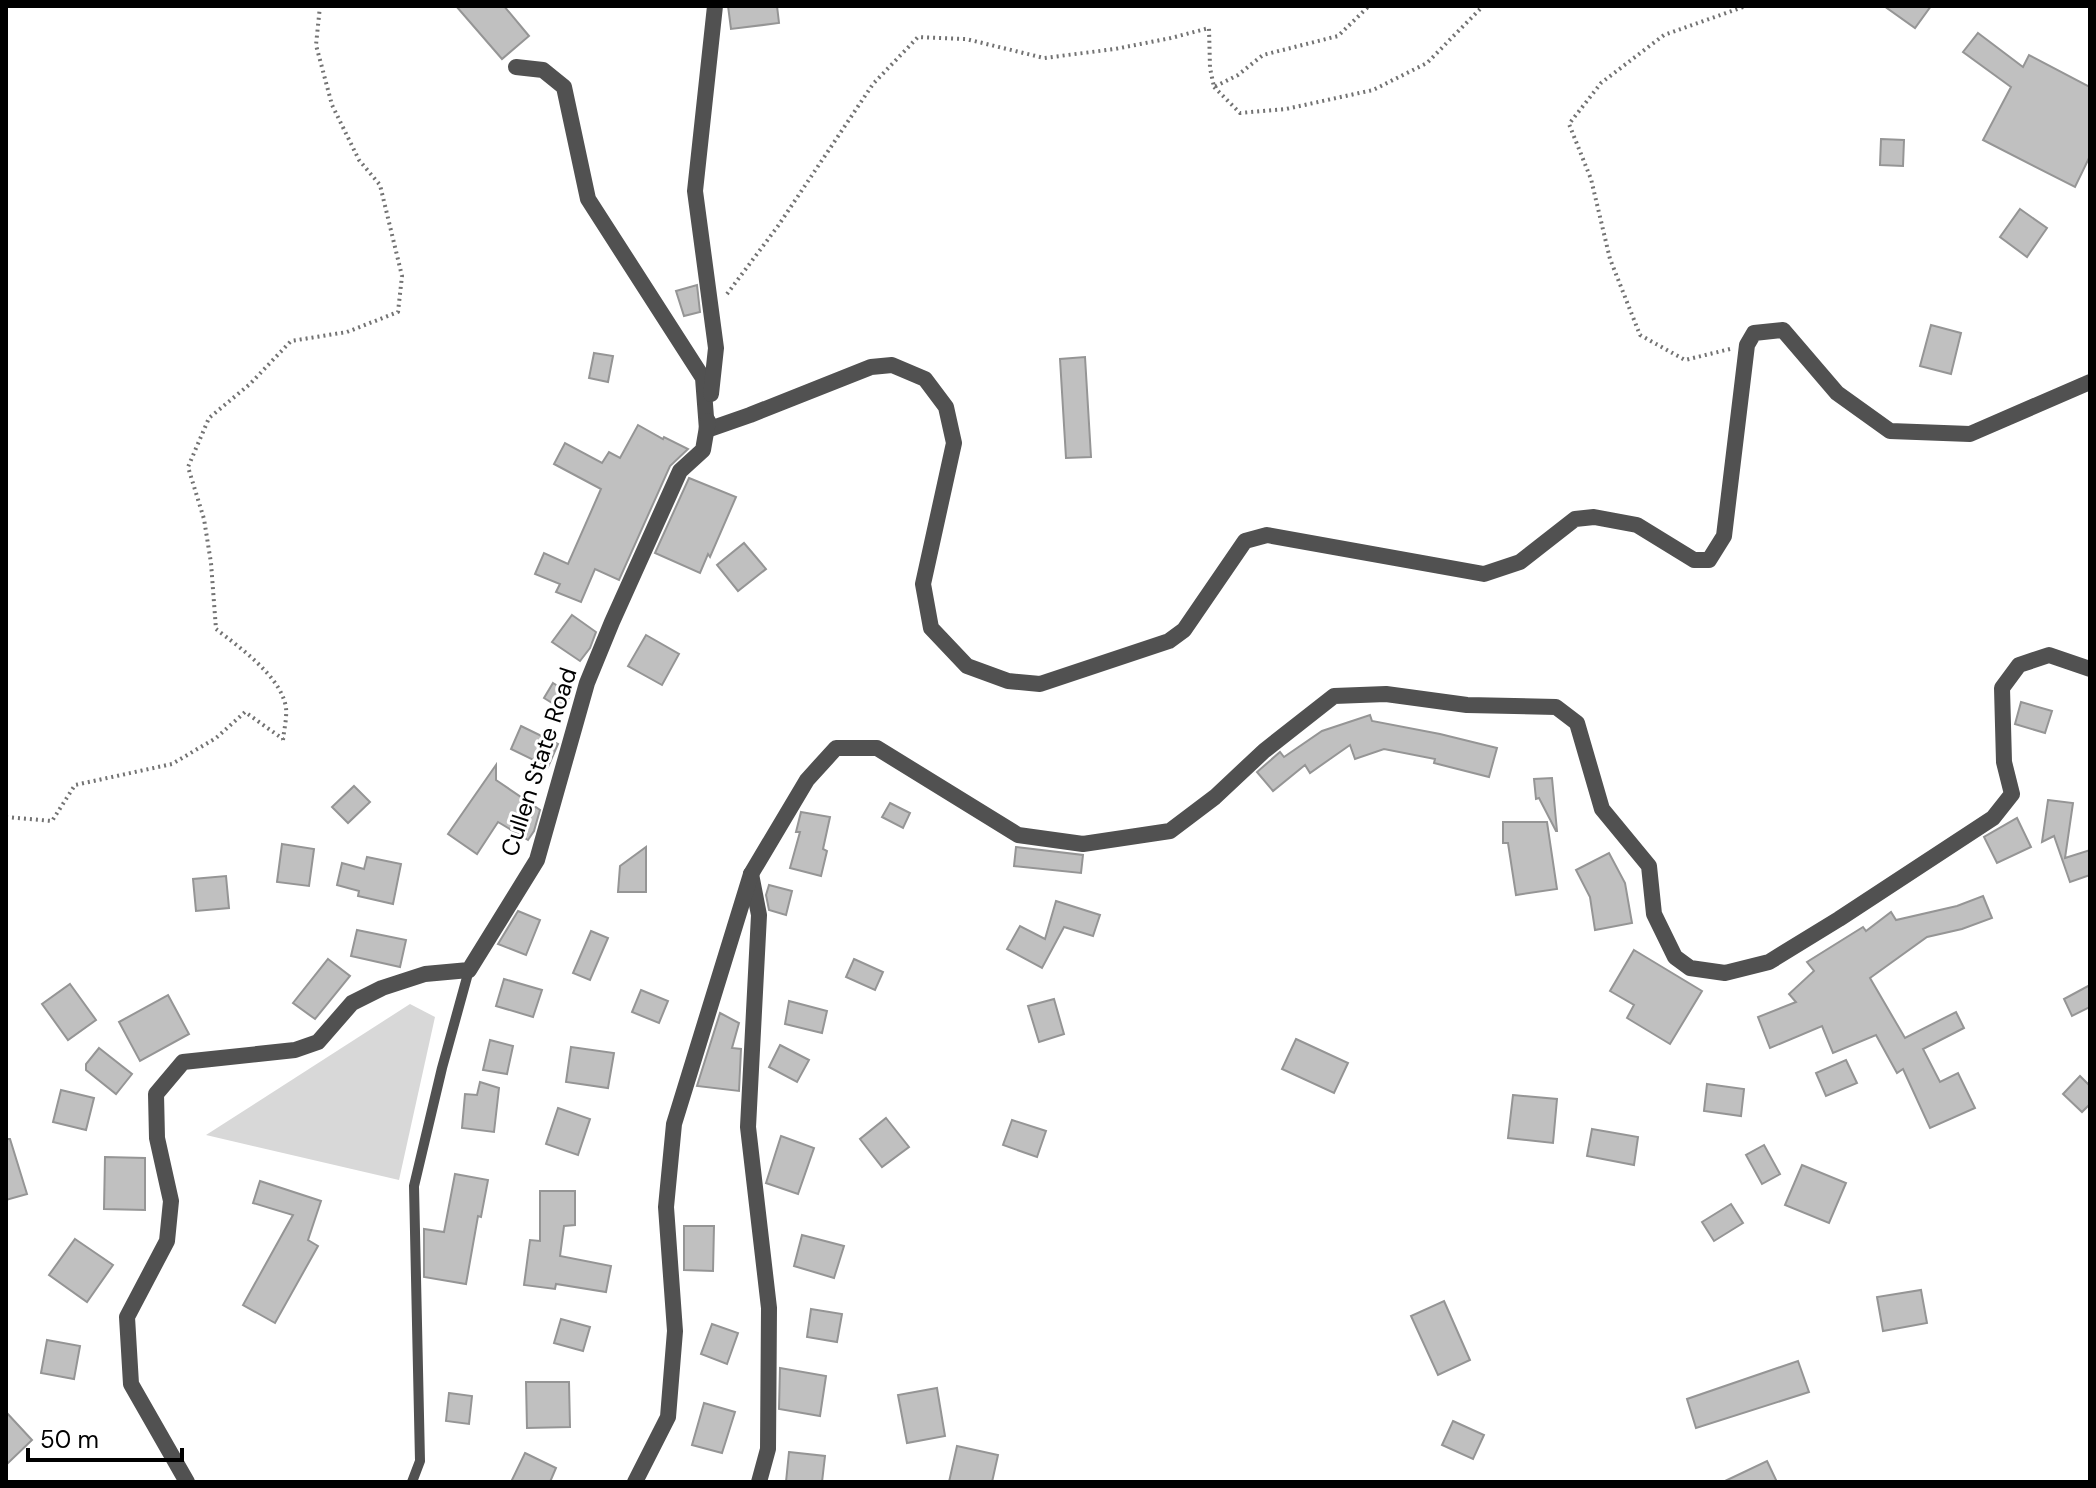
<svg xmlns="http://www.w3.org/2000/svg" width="2096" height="1488" font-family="'DM Sans',sans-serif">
<rect width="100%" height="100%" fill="#fff"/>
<polygon fill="#d8d8d8" points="410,1004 435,1017 399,1180 206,1135"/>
<g fill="#c0c0c0" stroke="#959595" stroke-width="2">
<polygon points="456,6 504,6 529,36 502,59"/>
<polygon points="728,6 777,6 779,23 731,29"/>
<polygon points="1884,6 1931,6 1915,28"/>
<polygon points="1978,33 2023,67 2029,55 2090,87 2090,156 2075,187 1983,140 2011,87 1963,52"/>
<polygon points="1881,139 1904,140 1903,166 1880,165"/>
<polygon points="2020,209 2047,228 2027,257 2000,237"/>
<polygon points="697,285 700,312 684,316 676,291"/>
<polygon points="1931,325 1961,333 1951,374 1920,366"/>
<polygon points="594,353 613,356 608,382 589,378"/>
<polygon points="1085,357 1091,457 1066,458 1060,359"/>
<polygon points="638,425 663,439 664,437 688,449 670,466 619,580 595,569 581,602 556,592 560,584 535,574 544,553 568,564 601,489 554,464 565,443 602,463 609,452 620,458"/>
<polygon points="689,478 736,497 710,557 708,554 700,573 655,553"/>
<polygon points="744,543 766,569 738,591 717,565"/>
<polygon points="572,615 596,632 590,648 580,661 552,642"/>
<polygon points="646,635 679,654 662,685 628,666"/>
<polygon points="553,683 571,694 562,709 544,698"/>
<polygon points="2021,702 2052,711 2045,733 2015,724"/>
<polygon points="1370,715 1372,721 1440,734 1497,748 1489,777 1434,763 1435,759 1384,749 1355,759 1350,745 1310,773 1305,765 1273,791 1257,772 1280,752 1284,757 1322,731"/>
<polygon points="521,726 558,744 548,767 511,749"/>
<polygon points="496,765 496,780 540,810 534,831 528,840 498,822 477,854 448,834"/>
<polygon points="1552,778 1557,831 1556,831 1539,798 1536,799 1534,779"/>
<polygon points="354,786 370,802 348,823 332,807"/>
<polygon points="2048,800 2073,803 2065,858 2090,850 2090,875 2070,882 2054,836 2042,842"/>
<polygon points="890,803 910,813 903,828 882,817"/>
<polygon points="801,812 830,817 823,849 827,851 821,876 790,868 800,832 796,832"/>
<polygon points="2017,818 2031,847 1997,863 1984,837"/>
<polygon points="1503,822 1547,822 1557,889 1516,895 1508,843 1503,843"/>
<polygon points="282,844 314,849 309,886 277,882"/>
<polygon points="646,847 646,892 618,892 620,866"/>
<polygon points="1016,847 1083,855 1081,873 1014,866"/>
<polygon points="1609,853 1625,883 1632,923 1595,930 1590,897 1576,870"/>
<polygon points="367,857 401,864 393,904 358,896 359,891 337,885 342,863 364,869"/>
<polygon points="226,876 229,908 196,911 193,879"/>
<polygon points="769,885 792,891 786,915 769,910 766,895"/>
<polygon points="1983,896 1992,918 1962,929 1927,937 1870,978 1905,1038 1956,1012 1964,1028 1923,1049 1940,1082 1958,1073 1975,1108 1930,1128 1903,1069 1897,1073 1876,1035 1833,1053 1822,1026 1770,1048 1758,1017 1796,1002 1789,994 1814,971 1807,962 1863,927 1866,931 1891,912 1896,920 1957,906"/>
<polygon points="1056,901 1100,915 1093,936 1064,927 1042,968 1007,949 1020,926 1045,939"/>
<polygon points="518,911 540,920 526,955 498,944"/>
<polygon points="357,930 406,940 400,967 351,956"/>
<polygon points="591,931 608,938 590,980 573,973"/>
<polygon points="1634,950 1702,991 1670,1044 1627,1018 1634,1005 1610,991"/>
<polygon points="328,959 350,976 315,1019 293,1003"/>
<polygon points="854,959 883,972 875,990 846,977"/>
<polygon points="504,979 542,990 533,1017 496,1006"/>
<polygon points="70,984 96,1020 68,1040 42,1004"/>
<polygon points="2090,985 2090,1007 2072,1016 2064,999"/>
<polygon points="641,990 668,1001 659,1023 632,1012"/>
<polygon points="168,995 189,1034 140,1061 119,1022"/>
<polygon points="1054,999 1064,1034 1039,1042 1028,1006"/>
<polygon points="789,1001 827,1011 822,1033 785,1024"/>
<polygon points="720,1013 739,1023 732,1048 741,1049 739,1091 697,1086"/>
<polygon points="1296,1039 1348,1063 1334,1093 1282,1069"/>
<polygon points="490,1040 513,1046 507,1074 483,1070"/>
<polygon points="780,1045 809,1060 797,1082 769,1067"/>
<polygon points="571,1047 614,1053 608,1088 566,1082"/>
<polygon points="99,1048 132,1074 116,1094 86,1070 86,1064"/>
<polygon points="1846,1060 1857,1083 1826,1096 1816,1073"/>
<polygon points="2080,1076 2090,1086 2090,1104 2082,1112 2063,1094"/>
<polygon points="480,1082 499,1088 494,1132 462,1128 465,1094 477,1095"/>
<polygon points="1707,1084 1744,1089 1741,1116 1704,1111"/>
<polygon points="61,1090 94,1098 86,1130 53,1122"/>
<polygon points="1513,1095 1557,1099 1553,1143 1508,1138"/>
<polygon points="558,1108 590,1119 578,1155 546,1144"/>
<polygon points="886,1118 909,1147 882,1167 860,1139"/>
<polygon points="1012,1120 1046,1131 1037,1157 1003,1145"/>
<polygon points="1592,1129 1638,1137 1634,1165 1587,1156"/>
<polygon points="781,1136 814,1148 798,1194 766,1183"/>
<polygon points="6,1139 10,1139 27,1194 6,1200"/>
<polygon points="1764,1145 1780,1174 1762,1184 1746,1155"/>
<polygon points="105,1157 145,1158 145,1210 104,1209"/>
<polygon points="1802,1165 1846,1183 1829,1223 1785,1205"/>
<polygon points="455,1174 488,1180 481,1217 478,1216 466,1284 424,1277 424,1229 444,1232"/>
<polygon points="260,1181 321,1201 308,1240 318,1246 275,1323 243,1305 293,1215 253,1203"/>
<polygon points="540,1191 575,1191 575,1225 564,1226 560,1256 611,1266 606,1292 556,1284 555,1289 524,1285 530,1240 540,1241"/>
<polygon points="1731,1204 1743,1223 1714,1241 1702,1222"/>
<polygon points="684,1226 714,1226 713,1271 684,1270"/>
<polygon points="802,1235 844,1246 834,1278 794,1266"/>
<polygon points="75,1239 113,1265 87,1302 49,1275"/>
<polygon points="1921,1290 1927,1323 1883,1331 1877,1297"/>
<polygon points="1444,1301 1470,1360 1438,1375 1411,1316"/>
<polygon points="811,1309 842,1314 837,1342 807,1337"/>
<polygon points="561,1319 590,1327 583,1351 554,1343"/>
<polygon points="712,1324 738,1333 727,1364 701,1354"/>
<polygon points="47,1340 80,1346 74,1379 41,1373"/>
<polygon points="1798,1361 1809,1392 1696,1428 1687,1399"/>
<polygon points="780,1368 826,1376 820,1416 779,1409"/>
<polygon points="526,1382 569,1382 570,1427 527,1428"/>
<polygon points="937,1388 945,1436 907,1443 898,1395"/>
<polygon points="449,1393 472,1396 469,1424 446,1421"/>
<polygon points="704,1403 735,1412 722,1453 692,1445"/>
<polygon points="6,1412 32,1440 6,1465"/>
<polygon points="1453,1421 1484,1435 1473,1459 1442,1445"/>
<polygon points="957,1446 998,1455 992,1482 949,1482"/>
<polygon points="789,1452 825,1456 822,1482 786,1482"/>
<polygon points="525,1453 556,1468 550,1482 511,1482"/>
<polygon points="1767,1461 1777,1482 1723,1482"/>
</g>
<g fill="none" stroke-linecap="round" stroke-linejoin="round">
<g stroke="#737373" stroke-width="4" stroke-dasharray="2 4" stroke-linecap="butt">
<polyline points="1214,87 1240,113 1286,109 1373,90 1427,63 1483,6"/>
<polyline points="727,294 778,226 873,84 918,37 966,39 1044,58 1115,49 1171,38 1209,28 1210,68 1214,87 1238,75 1263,55 1338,36 1369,6"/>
<polyline points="1730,349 1685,360 1640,335 1610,259 1591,179 1569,124 1601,83 1664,35 1746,6"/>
<path d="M283 740C284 730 287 718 286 708 282 677 239 647 216 629L211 563 204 519 188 467 209 418 250 384 291 341 347 332 398 312 402 276 380 185 359 160 332 105 316 45 320 6"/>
<polyline points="6,817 52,821 75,785 172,764 216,738 245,712 283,739"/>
</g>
<polyline stroke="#515151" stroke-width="10" points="412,1482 420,1461 414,1186 442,1068 469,970"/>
<g stroke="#515151" stroke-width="16">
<polyline points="516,67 543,70 564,87 588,199 703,378 707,430 750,415 871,367 892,365 925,379 946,407 954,443 923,584 931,628 967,666 1008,681 1040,684 1169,641 1184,630 1245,541 1267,535 1484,574 1520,562 1575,519 1594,517 1637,525 1694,560 1709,560 1724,536 1747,345 1754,333 1783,330 1837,393 1890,431 1970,434 2090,382"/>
<polyline points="711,394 716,348 695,191 715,6"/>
<polyline points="751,874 759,915 748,1127 769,1308 768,1449 759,1482"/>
<polyline points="187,1482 131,1384 127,1317 167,1241 171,1201 157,1138 156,1094 183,1062 295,1050 318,1042 352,1003 382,988 425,974 469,970 537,860 587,683 612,622 680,471 703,450 708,421"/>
</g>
<polyline stroke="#515151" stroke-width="16" points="635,1482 668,1417 675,1331 666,1207 674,1124 751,874 807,780 836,748 877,748 1018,835 1083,844 1170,831 1215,797 1264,751 1334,696 1386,694 1467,705 1556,707 1577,723 1602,809 1649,866 1654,914 1675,957 1690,968 1725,973 1769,962 1839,919 1993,818 2012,794 2004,762 2002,688 2019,665 2049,655 2090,669"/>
</g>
<g text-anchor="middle" stroke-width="6" stroke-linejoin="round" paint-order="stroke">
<g font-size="24" fill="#000" stroke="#fff">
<text transform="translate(539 762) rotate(-72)" y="8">Cullen State Road</text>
</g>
</g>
<rect width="2096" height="1488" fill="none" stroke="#000000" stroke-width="16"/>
<path d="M28 1448v12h154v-12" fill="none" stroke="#000000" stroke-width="4"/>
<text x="40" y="1448" font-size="24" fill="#000000" stroke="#ffffff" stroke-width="6" paint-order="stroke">50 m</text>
</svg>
